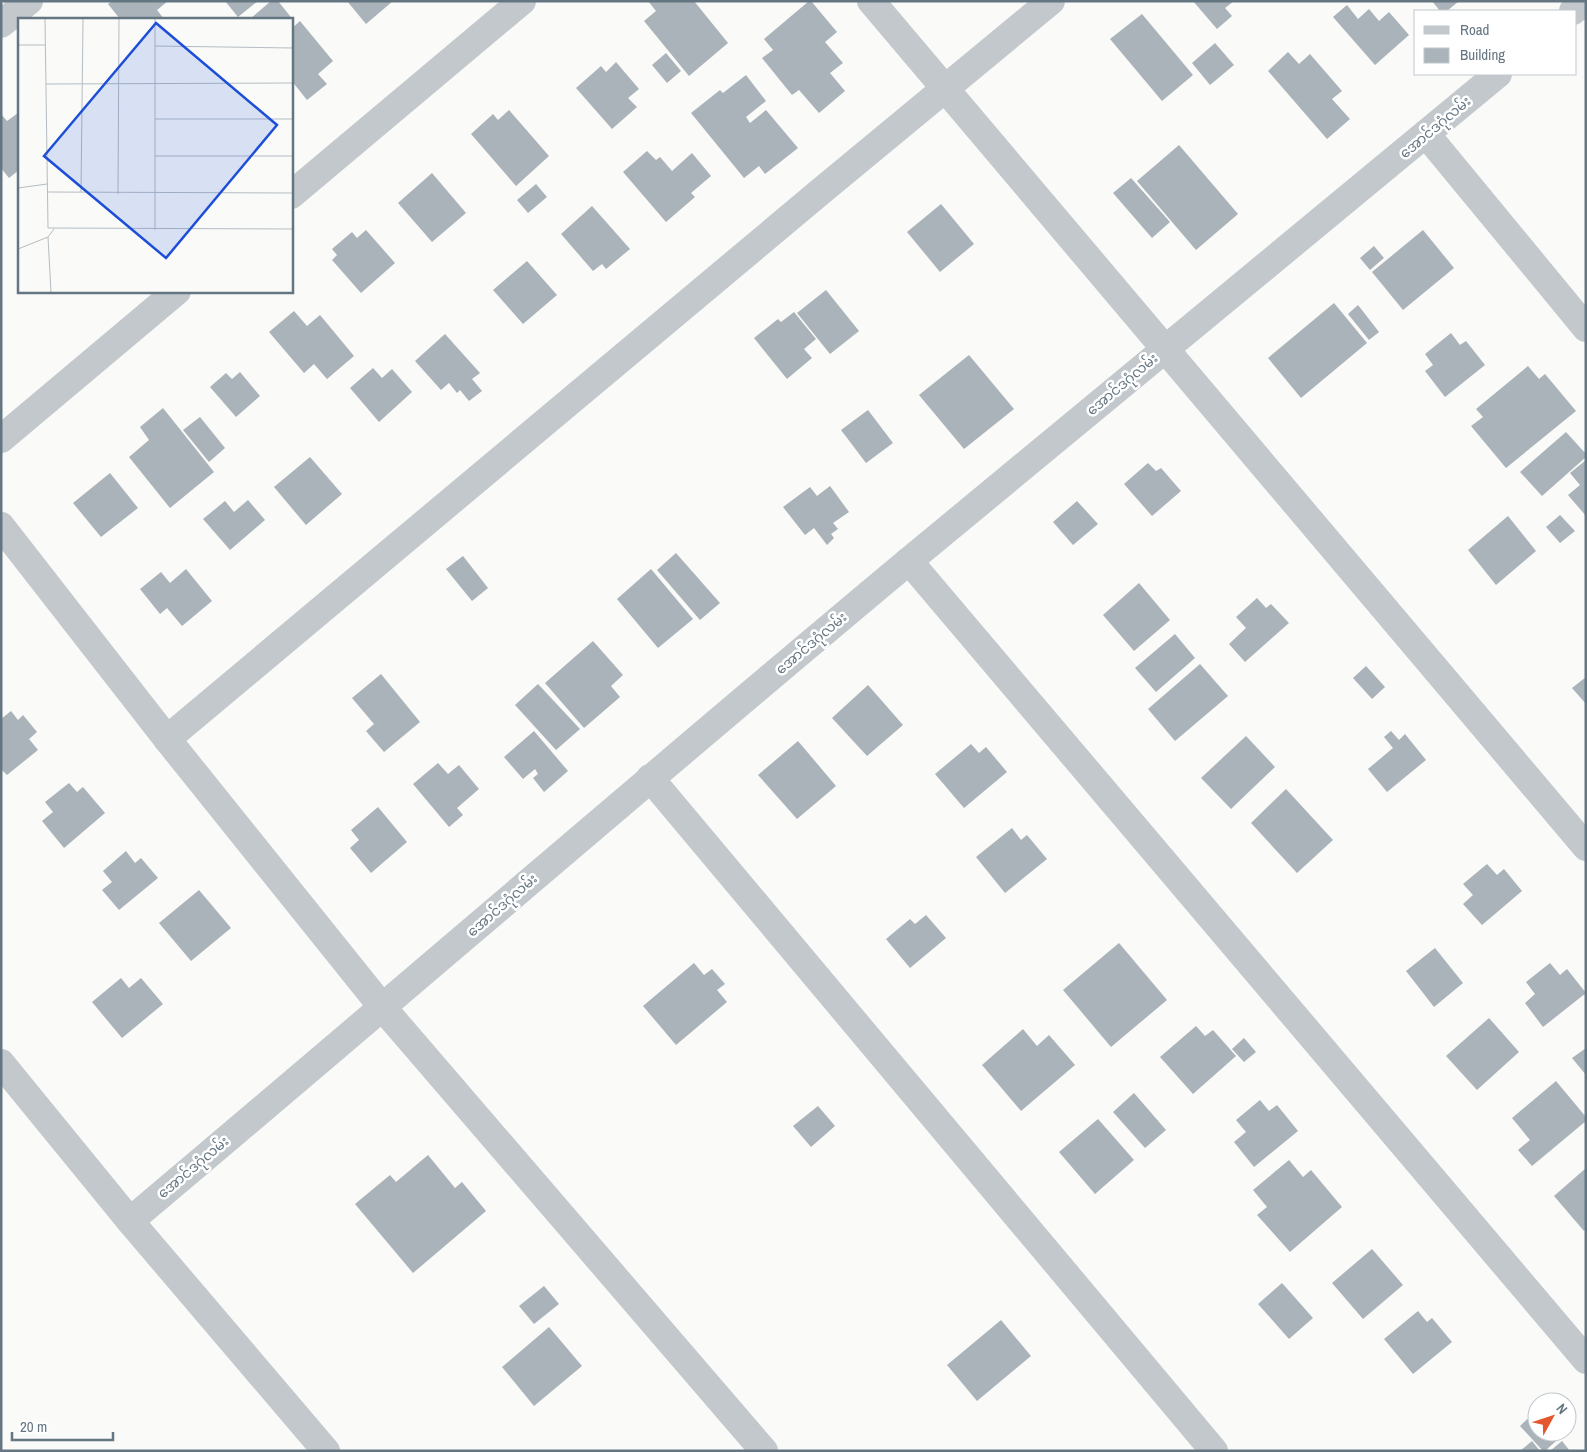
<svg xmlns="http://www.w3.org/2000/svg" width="1587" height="1452" font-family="'Archivo Narrow','Noto Sans Myanmar',sans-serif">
<rect width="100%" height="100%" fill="#fafaf8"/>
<g fill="#aab3b9">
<polygon points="112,1 168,1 157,10 164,19 120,19 108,4"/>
<polygon points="225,1 258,1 238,17"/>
<polygon points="271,1 278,1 294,21 291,23 291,19 250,19"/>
<polygon points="347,1 393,1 366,24"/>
<polygon points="648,1 694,1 728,43 689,76 644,21 656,11"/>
<polygon points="809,1 811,1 837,32 825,42 843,63 830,73 845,91 819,113 799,90 792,95 762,58 773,50 764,39"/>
<polygon points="1193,1 1234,1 1225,8 1232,16 1217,29"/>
<polygon points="1432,1 1459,1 1447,11 1440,11"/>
<polygon points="1347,5 1358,19 1369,9 1379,21 1389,12 1409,35 1375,65 1333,17"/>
<polygon points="1142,14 1193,75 1162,101 1110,39"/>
<polygon points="300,21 333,61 318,74 327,84 307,100 291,80 291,29"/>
<polygon points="1215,43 1234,65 1210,85 1192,63"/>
<polygon points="1288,52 1299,64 1310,54 1342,91 1332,99 1350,119 1327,139 1268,71"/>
<polygon points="666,53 681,71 667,83 652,65"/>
<polygon points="616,62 639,89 628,98 637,107 612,129 576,88 601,66 606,72"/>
<polygon points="746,75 766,101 746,117 750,123 766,110 798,148 765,174 759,166 744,178 691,113 720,90 723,93"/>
<polygon points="509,110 549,156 516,186 471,134 493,114 498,120"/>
<polygon points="18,113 19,170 9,178 1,168 1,114 7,121"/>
<polygon points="1179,145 1238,214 1196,250 1137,181"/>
<polygon points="647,151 656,160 660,157 672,171 692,153 711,176 691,193 695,197 666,222 623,172"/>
<polygon points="432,173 466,213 432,242 398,203"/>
<polygon points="1131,178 1170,222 1152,238 1113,193"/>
<polygon points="536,184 547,197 528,213 517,200"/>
<polygon points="941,204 974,244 940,272 907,232"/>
<polygon points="592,206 630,249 606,269 602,264 593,271 561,234"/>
<polygon points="366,230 395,263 361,293 332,260 337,255 332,249 352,232 357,238"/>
<polygon points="1423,230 1454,268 1403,310 1372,272"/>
<polygon points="1374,246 1384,258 1370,270 1360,258"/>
<polygon points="527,261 557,295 523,324 493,290"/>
<polygon points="826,290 859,331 830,354 797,313"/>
<polygon points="1334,303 1367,343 1301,398 1268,358"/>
<polygon points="1358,305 1379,332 1369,340 1348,314"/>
<polygon points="294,311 307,326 320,315 354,356 327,379 314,364 304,373 269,332"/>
<polygon points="794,312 816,339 804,349 812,358 787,379 754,338 778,319 781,322"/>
<polygon points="1451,333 1460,345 1466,341 1485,365 1445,397 1425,371 1433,365 1425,354"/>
<polygon points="445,334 480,373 472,379 482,391 469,401 460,390 457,393 449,383 441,390 415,361"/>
<polygon points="969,355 1014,409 964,449 919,395"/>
<polygon points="1528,366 1539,379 1545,374 1576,411 1506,468 1471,426 1483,417 1476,409"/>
<polygon points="373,368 382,378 392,369 412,392 379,422 350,388"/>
<polygon points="240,372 260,396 236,417 210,387 226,373 232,379"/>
<polygon points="163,408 214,472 170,508 129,457 149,440 140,427"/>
<polygon points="868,410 893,443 866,463 841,430"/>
<polygon points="200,417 225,448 209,462 183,430"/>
<polygon points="1566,432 1586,454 1586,457 1542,496 1520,472"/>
<polygon points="310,457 342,494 306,525 274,487"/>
<polygon points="1586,460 1586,516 1568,495 1580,485 1570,473"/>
<polygon points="1148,463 1156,471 1161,468 1181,491 1152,516 1124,484"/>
<polygon points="110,473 138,508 101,537 73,503"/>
<polygon points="830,486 849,512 833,523 838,529 831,534 834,538 827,545 814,528 805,535 783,507 810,487 817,496"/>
<polygon points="248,500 265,520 230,550 203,519 225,501 234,512"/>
<polygon points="1077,501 1098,524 1073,545 1053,522"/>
<polygon points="1560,515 1575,531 1560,543 1546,527"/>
<polygon points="1508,516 1536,551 1496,585 1468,550"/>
<polygon points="676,553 720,603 700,620 657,570"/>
<polygon points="463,556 488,588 472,601 446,569"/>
<polygon points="186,569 212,601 182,626 167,608 160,614 140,589 161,572 170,583"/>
<polygon points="651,569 693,619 658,648 617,599"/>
<polygon points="1139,583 1170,620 1134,651 1103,615"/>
<polygon points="1257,598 1266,608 1271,604 1289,623 1245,662 1229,644 1246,628 1236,617"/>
<polygon points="1175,634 1195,658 1156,692 1135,668"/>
<polygon points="593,641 623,675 611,686 620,697 584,728 545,683"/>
<polygon points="1200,664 1228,696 1175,741 1148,709"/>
<polygon points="1366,666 1385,687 1372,699 1353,678"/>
<polygon points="381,674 420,722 384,752 366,731 374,724 352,698"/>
<polygon points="1586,677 1586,704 1572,688"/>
<polygon points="538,684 580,729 556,750 515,705"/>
<polygon points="868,685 903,725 867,756 832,718"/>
<polygon points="11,711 18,720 23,715 37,732 29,739 38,750 7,775 1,769 1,719"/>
<polygon points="534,731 568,771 544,792 533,778 538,774 535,769 523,779 504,757"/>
<polygon points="1391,731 1399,740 1405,734 1426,760 1387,792 1368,769 1393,748 1384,737"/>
<polygon points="1246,736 1275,767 1231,809 1201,778"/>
<polygon points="798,741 836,786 797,819 758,775"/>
<polygon points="971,744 979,753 986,747 1007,772 964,808 935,774"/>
<polygon points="438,763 448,774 459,765 479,789 457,808 463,815 449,827 413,784"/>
<polygon points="69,783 77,792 83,787 105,813 64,848 42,821 53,812 45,802"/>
<polygon points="1286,789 1333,840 1297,873 1251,823"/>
<polygon points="378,807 407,842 371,873 350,848 359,840 351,830"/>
<polygon points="1012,828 1021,840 1027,835 1047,859 1005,893 976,857"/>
<polygon points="126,851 135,863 141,858 158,878 119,910 102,890 112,882 103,871"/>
<polygon points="1487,864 1497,875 1504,869 1522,891 1482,925 1463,904 1473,895 1463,884"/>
<polygon points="199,890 231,928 191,961 159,923"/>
<polygon points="926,915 946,938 910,968 886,939 910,919 915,924"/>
<polygon points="1119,943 1167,1000 1111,1047 1063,990"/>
<polygon points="1435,948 1463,983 1434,1007 1406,971"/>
<polygon points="694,963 704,975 712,969 725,984 717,990 727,1002 676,1045 643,1006"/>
<polygon points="1550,963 1560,975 1567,969 1586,993 1543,1027 1525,1003 1535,994 1526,982"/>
<polygon points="121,978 129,988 141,978 163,1004 122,1038 92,1002"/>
<polygon points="1489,1018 1519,1052 1477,1090 1446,1056"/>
<polygon points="1196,1026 1205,1036 1213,1030 1236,1056 1193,1094 1160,1057"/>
<polygon points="1023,1029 1037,1046 1049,1035 1075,1065 1021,1111 982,1065"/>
<polygon points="1244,1038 1256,1052 1244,1062 1232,1049"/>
<polygon points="1586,1048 1586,1075 1572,1058"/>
<polygon points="1556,1081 1586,1117 1586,1121 1532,1166 1518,1150 1530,1140 1512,1118"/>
<polygon points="1134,1093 1166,1130 1145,1148 1113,1112"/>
<polygon points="1260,1100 1269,1111 1277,1105 1298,1131 1254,1167 1234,1142 1246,1132 1236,1120"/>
<polygon points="818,1106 835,1126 811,1147 793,1126"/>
<polygon points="1098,1119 1134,1160 1095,1194 1059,1152"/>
<polygon points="428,1155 455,1188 462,1182 486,1211 413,1273 355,1204 390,1175 396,1182"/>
<polygon points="1289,1160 1303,1177 1311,1170 1342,1207 1290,1252 1257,1215 1267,1207 1253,1190"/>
<polygon points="1586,1168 1586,1229 1584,1231 1554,1196"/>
<polygon points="1372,1249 1403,1285 1363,1319 1332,1283"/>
<polygon points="1282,1283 1313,1318 1289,1339 1258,1304"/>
<polygon points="544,1286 559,1304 534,1324 519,1306"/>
<polygon points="1418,1311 1427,1322 1432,1318 1452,1342 1413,1374 1384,1339"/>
<polygon points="1001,1320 1031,1356 977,1401 947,1365"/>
<polygon points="549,1327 582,1366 534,1406 502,1367"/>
<polygon points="1537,1410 1537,1432 1566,1432 1545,1451 1543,1451 1520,1426"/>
<polygon points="1567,1416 1574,1424 1567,1431"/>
<polygon points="1532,1441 1540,1451 1520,1451"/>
<polygon points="1562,1441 1570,1451 1550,1451"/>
</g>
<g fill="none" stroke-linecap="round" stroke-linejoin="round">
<g stroke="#c3c8cc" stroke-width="28">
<polyline points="871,1 1586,847"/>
<polyline points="1573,11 1585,1"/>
<polyline points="1,24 29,1"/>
<polyline points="1426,134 1586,328"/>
<polyline points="291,195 522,1"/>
<polyline points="1,439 177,291"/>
<polyline points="1,526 167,739 383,1008 764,1451"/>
<polyline points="909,561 1586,1360"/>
<polyline points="167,739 820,192 1051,1"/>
<polyline points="650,778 1214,1451"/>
<polyline points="1,1063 130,1221 326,1451"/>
<path d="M130 1221C389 1003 644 782 904 565 1101 400 1301 239 1498 74"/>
</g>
</g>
<g text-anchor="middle" stroke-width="5" stroke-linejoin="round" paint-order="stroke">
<g font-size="14" fill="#657683" stroke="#fff">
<text transform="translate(1435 127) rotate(-40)" y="5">အောင်ဒဂုံလမ်း</text>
<text transform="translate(1122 384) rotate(-40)" y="5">အောင်ဒဂုံလမ်း</text>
<text transform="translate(811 643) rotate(-40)" y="5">အောင်ဒဂုံလမ်း</text>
<text transform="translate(502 905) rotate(-41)" y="5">အောင်ဒဂုံလမ်း</text>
<text transform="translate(193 1167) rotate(-40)" y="5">အောင်ဒဂုံလမ်း</text>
</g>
</g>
<g transform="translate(18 18)">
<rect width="275" height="275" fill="#fafaf8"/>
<path fill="none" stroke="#b5bdc2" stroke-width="1" d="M27 1 30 210 275 211M0 27H27M137 28 275 30M28 66 275 65M137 101H275M137 138H275M0 170 29 166M29 174 275 175M63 174 65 1M100 176 101 1M137 212V1M30 219 33 274M0 231 30 219 36 211"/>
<path fill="#1d4ed8" fill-opacity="0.15" stroke="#1d4ed8" stroke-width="2.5" d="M138 5 259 107 148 240 26 138Z"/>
<rect width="275" height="275" fill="none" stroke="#657683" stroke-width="2.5"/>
</g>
<rect width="1587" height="1452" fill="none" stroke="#657683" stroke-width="5"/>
<rect x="1414" y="10" width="162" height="65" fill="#ffffff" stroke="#c1c8cd"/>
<rect x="1424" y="26" width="25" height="8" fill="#c3c8cc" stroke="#c1c8cd"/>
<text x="1460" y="35" font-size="15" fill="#657683">Road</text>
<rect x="1424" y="48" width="25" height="15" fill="#aab3b9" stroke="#c1c8cd"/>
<text x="1460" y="60" font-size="15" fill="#657683">Building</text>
<g transform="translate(1552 1417) rotate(50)"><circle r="24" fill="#ffffff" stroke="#c1c8cd"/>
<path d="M0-4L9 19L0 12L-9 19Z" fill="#e4572e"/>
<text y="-8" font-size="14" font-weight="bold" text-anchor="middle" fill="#657683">N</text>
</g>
<path d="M12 1432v8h101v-8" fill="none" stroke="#657683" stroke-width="2.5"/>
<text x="20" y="1432" font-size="15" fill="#657683" stroke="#ffffff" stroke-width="4" paint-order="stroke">20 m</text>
</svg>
